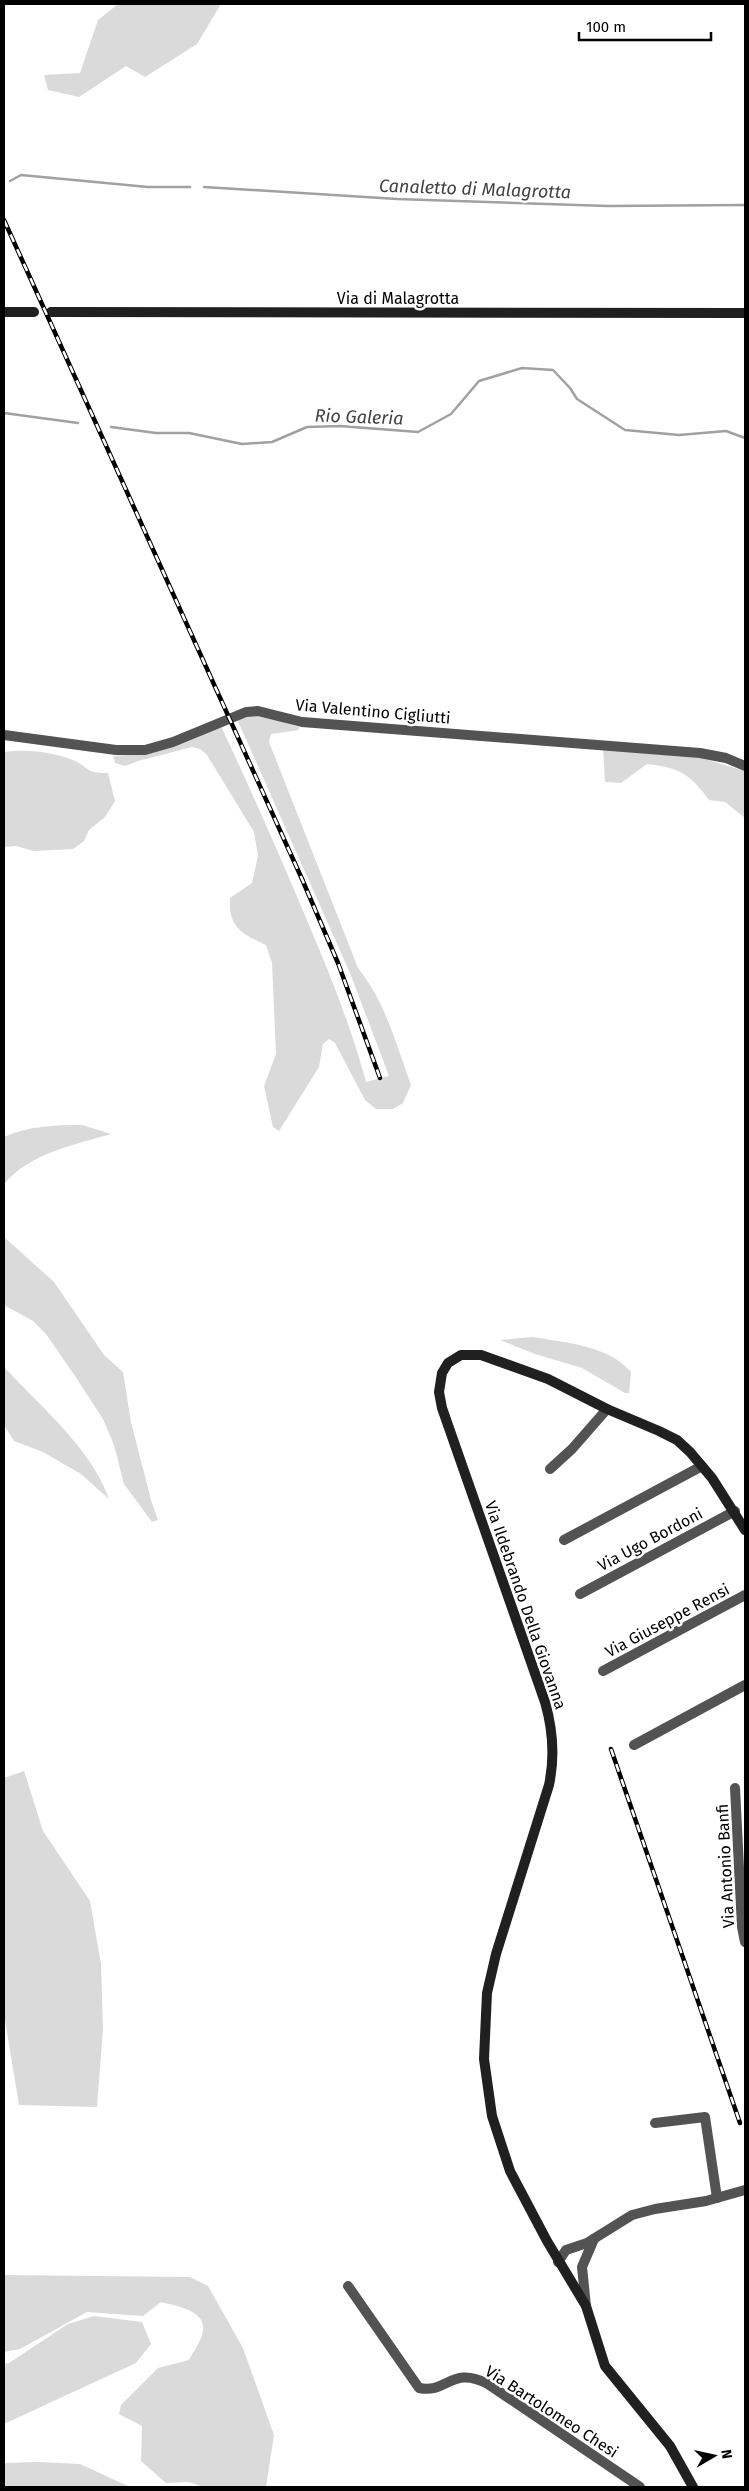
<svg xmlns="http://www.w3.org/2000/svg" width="749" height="2491" font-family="'Fira Sans',sans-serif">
<rect width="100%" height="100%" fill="#fff"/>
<g fill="#dadada">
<polygon points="118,4 221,4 197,44 145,77 126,66 79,97 48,90 44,75 80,73 98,20"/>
<path d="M261 715 299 727V730L271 734 269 742 358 968C386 1003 396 1044 411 1085L403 1103 393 1109H376L365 1100 335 1043 329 1039 323 1044 319 1067 279 1131 273 1127 264 1086 276 1054 272 963 266 945C242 934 228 927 230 898L252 883 258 856 254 832 207 755 200 749 192 747 138 761 125 766 115 763 113 756C151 754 189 746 220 724 250 788 279 853 306 918 329 972 351 1026 366 1082L389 1076 350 973 237 719 244 716Z"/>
<path d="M603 748 698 757 745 771V818L725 802 709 800C689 773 680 768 647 764L621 783 605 782Z"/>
<path d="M4 752C26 749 52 752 73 760 91 768 83 773 108 773L115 801 105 817 89 830 84 841 73 849 34 851 16 846 4 847Z"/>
<path d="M82 1125 111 1134C74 1145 30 1153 4 1184V1137C28 1126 55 1125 82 1125Z"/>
<polygon points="4,1237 54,1282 104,1355 123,1372 131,1422 151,1500 158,1520 152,1522 124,1484 114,1445 103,1419 75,1376 46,1334 33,1321 4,1305"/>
<path d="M533 1337C566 1343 608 1345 631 1372L629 1393H625L582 1368 535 1354 500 1340Z"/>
<path d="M4 1367C40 1406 91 1448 109 1499L81 1474 43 1452 14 1441 4 1425Z"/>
<polygon points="24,1771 43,1831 90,1901 101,1964 103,2029 97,2107 19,2105 4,2014 4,1778"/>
<path d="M4 2275 190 2277 208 2286 243 2348 274 2435 266 2487H204L189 2482 166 2483 141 2461 142 2426 119 2414 121 2405 158 2368 189 2360C193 2352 202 2340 203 2331 206 2310 176 2306 161 2302L143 2316 87 2312 20 2349 4 2352Z"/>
<polygon points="94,2316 142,2322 151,2344 136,2363 4,2424 4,2364 9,2363 68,2324"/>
<polygon points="39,2462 80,2464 130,2487 4,2487 4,2463"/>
</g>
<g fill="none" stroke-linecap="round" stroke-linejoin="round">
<g stroke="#a1a1a1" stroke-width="2.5">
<polyline points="10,181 21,175 148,187 190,187"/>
<polyline points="204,187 397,199 608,206 745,205"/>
<polyline points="4,413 78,423"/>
<polyline points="111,427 156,433 189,433 242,444 272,442 307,427 340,426 418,432 451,414 479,381 522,368 553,370 570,388 577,399 625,430 679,435 726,431 745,438"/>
</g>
<g stroke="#535353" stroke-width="10">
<polyline points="4,735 116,750 145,750 173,742 246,712 258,711 302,722 700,753 726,758 745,766"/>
<polyline points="550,1469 572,1449 607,1409"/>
<polyline points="564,1540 702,1466"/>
<polyline points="580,1594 735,1511"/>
<polyline points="603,1671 745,1595"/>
<polyline points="634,1745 745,1685"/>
<polyline points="735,1788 742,1927 745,1942"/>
<polyline points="655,2123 705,2117 717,2198"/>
<polyline points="558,2262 566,2250 587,2243 632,2215 655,2209 706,2201 745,2190"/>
<path d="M348 2286 419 2388C448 2394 451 2365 488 2384L640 2487"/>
<polyline points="586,2306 582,2267 594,2239"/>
</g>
<g stroke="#202020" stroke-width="10">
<polyline points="4,312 34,312"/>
<polyline points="51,312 745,313"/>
<path d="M693 2487 670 2446 605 2366 586 2306 547 2241 510 2171 492 2116 484 2059 487 1993 496 1954 549 1785C555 1757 553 1730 545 1702L442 1408 439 1392 442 1373 448 1363 461 1355H481L548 1379 607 1409 659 1431 677 1440 690 1452 712 1478 745 1530"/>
</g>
<g stroke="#000" stroke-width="4.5">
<g id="rail">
<polyline points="4,220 302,879 338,963 380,1078"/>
<polyline points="611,1749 740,2123"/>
</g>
</g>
<use href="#rail" stroke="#fff" stroke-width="2.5" stroke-dasharray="8" stroke-linecap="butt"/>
</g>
<g text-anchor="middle" stroke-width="5" stroke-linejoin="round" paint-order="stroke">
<g font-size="16" fill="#000" stroke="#fff">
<text x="398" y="304">Via di Malagrotta</text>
<text transform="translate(373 711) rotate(5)" y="6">Via Valentino Cigliutti</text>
<text transform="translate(650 1539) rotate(-28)" y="6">Via Ugo Bordoni</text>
<text transform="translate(526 1605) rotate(71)" y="6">Via Ildebrando Della Giovanna</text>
<text transform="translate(667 1620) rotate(-28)" y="6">Via Giuseppe Rensi</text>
<text transform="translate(725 1866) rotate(-93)" y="6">Via Antonio Banfi</text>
<text transform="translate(552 2411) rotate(33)" y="6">Via Bartolomeo Chesi</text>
</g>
<g font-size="18" font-style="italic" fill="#424242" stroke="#fff">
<text transform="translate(475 189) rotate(2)" y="6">Canaletto di Malagrotta</text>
<text transform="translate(359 417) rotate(2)" y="6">Rio Galeria</text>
</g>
</g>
<rect width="749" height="2491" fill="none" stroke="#000000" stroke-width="10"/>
<g transform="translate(714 2456) rotate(81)" stroke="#ffffff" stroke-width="4" paint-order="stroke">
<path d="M0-4L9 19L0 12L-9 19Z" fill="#000000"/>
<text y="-8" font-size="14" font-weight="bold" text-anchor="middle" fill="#000000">N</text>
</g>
<path d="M579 32v8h132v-8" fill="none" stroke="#000000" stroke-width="2.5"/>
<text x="586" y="32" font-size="15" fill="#000000" stroke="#ffffff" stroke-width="4" paint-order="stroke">100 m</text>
</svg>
